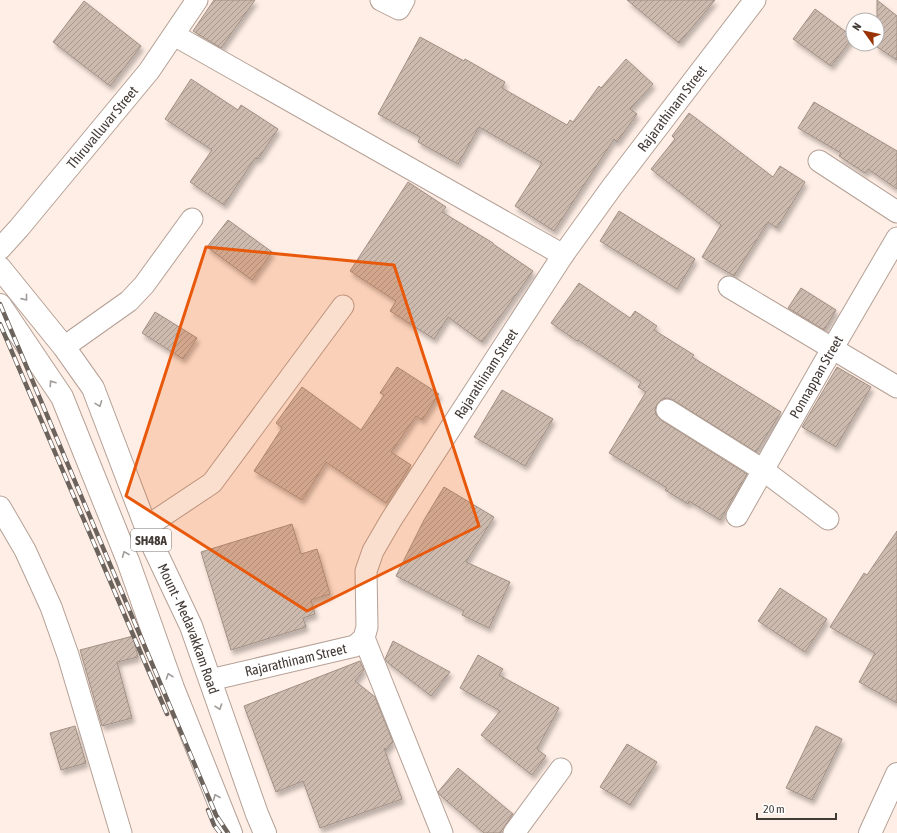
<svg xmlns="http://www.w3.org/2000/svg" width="897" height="833" font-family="'Asap Condensed',sans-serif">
<defs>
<pattern id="building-hatch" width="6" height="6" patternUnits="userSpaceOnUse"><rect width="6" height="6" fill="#cdbaae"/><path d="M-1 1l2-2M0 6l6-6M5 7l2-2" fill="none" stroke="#a8988e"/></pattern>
<filter id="shadow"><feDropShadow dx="2.5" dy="4.5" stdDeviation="2" flood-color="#0004"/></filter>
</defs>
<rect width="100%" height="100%" fill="#ffeee5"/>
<g fill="url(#building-hatch)" stroke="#a19084" filter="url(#shadow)">
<polygon points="214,0 255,0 221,48 193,31"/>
<polygon points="627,0 715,0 679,43"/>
<polygon points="877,0 897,16 897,60 877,47"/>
<polygon points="84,1 141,46 110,86 53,42"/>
<polygon points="815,9 853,37 831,66 793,39"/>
<polygon points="420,37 464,61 465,59 505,82 502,88 567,125 570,120 573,122 599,86 601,88 626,59 653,84 630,109 637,114 617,142 614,139 554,231 515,206 542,163 479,127 458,164 418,142 420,137 378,114"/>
<polygon points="191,79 238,110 241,105 278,129 258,159 255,158 224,205 190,182 212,150 165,119"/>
<polygon points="814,102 897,151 897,189 868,169 865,173 839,156 841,153 798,128"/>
<polygon points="689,113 773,177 780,166 805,182 777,228 768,222 734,276 702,257 721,225 651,169 675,139 672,136"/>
<polygon points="408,182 446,207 442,212 493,243 493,244 533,271 482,342 448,317 434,339 390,311 396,301 350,271"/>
<polygon points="619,211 695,259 677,289 600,241"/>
<polygon points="228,220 272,252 252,280 207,247"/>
<polygon points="579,283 630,318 635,311 657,326 654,330 694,355 692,357 781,412 756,452 673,400 668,398 662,399 657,404 655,410 656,415 661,420 747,474 720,520 689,501 688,504 665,490 667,488 609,453 646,392 638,387 641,382 578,340 577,341 551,323"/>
<polygon points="801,288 836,310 824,330 788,308"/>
<polygon points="155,312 197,338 183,359 142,333"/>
<polygon points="397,367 439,394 422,420 416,416 391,452 411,465 386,503 326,462 302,500 254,471 282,428 276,423 302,387 361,430 384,395 380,393"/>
<polygon points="837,367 871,387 836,447 802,427"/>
<polygon points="502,390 553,419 525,466 474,437"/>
<polygon points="444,487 494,517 466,562 510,582 489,628 462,615 464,611 396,576 424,520"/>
<polygon points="292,524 301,554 317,549 330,594 311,600 315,614 303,618 306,627 231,650 201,552"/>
<polygon points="897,531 897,703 859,682 875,653 830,627 864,573 867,575"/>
<polygon points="780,588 827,619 805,652 758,621"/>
<polygon points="133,636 138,657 117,662 132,718 102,726 80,650"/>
<polygon points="393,641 450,672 431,696 387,662 385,659"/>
<polygon points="478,655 503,669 499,675 559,708 537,749 546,756 532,775 481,735 500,711 460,688"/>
<polygon points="360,661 364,670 355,681 375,697 393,742 386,750 384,748 402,799 320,828 303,781 276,792 244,706"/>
<polygon points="75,726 86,763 61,770 50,733"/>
<polygon points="816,726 842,739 812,800 786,788"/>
<polygon points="627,744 657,762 630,805 600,787"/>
<polygon points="458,768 513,814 500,833 484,833 440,795 438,792"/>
</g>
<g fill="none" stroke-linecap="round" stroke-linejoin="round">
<g stroke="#b4a096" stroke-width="23">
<g id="minor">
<polyline points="381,0 399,9 404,0"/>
<polyline points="174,35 563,255"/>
<polyline points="819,161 897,212"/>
<path id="s1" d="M0 249 19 228 149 71 197 0"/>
<polyline points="729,287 897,387"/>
<polyline points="64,347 129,301 144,285 192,219"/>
<polyline points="667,410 763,470 828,519"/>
<polyline points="0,507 25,550 51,607 68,655 121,833"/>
<path id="s2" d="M737 516 824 363 897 238"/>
<polyline points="146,527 212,483 343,306"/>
<polyline points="364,638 442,833"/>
<path id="s3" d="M210 680 355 646 364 638 367 627 366 571 373 551 391 520 563 255 612 187 755 0"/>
<polyline points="514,833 561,769"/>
</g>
</g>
<g stroke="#b4a096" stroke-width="24">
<polyline id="tertiary" points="870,833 897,774"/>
</g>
<g stroke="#b4a096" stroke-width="24">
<g id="primary">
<path id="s4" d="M0 268 64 347 93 388 154 548 191 626 257 814 265 833"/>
<polyline points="0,305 62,397 128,561 173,688 231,833"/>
</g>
</g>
<use href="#minor" stroke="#fff" stroke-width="21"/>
<use href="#tertiary" stroke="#fff" stroke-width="22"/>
<use href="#primary" stroke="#fff" stroke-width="22"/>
<g stroke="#6d635d" stroke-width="4.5">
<g id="rail">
<polyline points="0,304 216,815 228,833"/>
<polyline points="0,324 167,714"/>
<polyline points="208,810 214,825 220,833"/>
</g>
</g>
<use href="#rail" stroke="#fff" stroke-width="3" stroke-dasharray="9" stroke-linecap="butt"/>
</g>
<defs><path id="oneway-chevron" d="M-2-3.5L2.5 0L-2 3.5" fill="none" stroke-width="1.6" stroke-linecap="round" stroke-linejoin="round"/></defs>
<g stroke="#a09c9a">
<use href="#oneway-chevron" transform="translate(25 298) rotate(51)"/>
<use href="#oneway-chevron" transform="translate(52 383) rotate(-124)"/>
<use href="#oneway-chevron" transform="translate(99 404) rotate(69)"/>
<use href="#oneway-chevron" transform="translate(125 554) rotate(-112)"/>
<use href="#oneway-chevron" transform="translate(169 676) rotate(-109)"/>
<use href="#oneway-chevron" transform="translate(219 707) rotate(71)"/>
<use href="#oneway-chevron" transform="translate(216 797) rotate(-112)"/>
</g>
<path fill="#e8590c" fill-opacity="0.2" stroke="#e8590c" stroke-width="3" stroke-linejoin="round" d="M206 247 394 265 479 526 307 611 126 496Z"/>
<g text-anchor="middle" stroke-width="3.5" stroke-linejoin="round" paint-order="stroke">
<rect fill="#fff" stroke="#7b7572" stroke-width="1" x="131" y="529" width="40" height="22" rx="3"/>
<g font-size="13" font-weight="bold" fill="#423a35">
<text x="151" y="545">SH48A</text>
</g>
<g font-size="14" fill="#423a35" stroke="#fff">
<text dy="5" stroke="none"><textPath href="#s3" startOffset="784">Rajarathinam Street</textPath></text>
<text dy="5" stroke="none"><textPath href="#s1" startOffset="159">Thiruvalluvar Street</textPath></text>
<text dy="5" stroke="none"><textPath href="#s3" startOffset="460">Rajarathinam Street</textPath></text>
<text dy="5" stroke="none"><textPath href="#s2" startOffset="160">Ponnappan Street</textPath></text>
<text dy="5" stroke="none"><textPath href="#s4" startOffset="411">Mount - Medavakkam Road</textPath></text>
<text dy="5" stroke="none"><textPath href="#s3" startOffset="88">Rajarathinam Street</textPath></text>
</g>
</g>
<g transform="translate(865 32) rotate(303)"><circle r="19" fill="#ffffff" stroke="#b3b0ae"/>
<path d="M0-3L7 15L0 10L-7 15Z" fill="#993306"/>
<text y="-6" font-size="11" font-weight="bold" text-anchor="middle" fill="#423a35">N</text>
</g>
<path d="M757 813v6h79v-6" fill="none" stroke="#423a35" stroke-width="2"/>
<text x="763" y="813" font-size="12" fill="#423a35" stroke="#ffffff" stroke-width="3" paint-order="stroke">20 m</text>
</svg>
